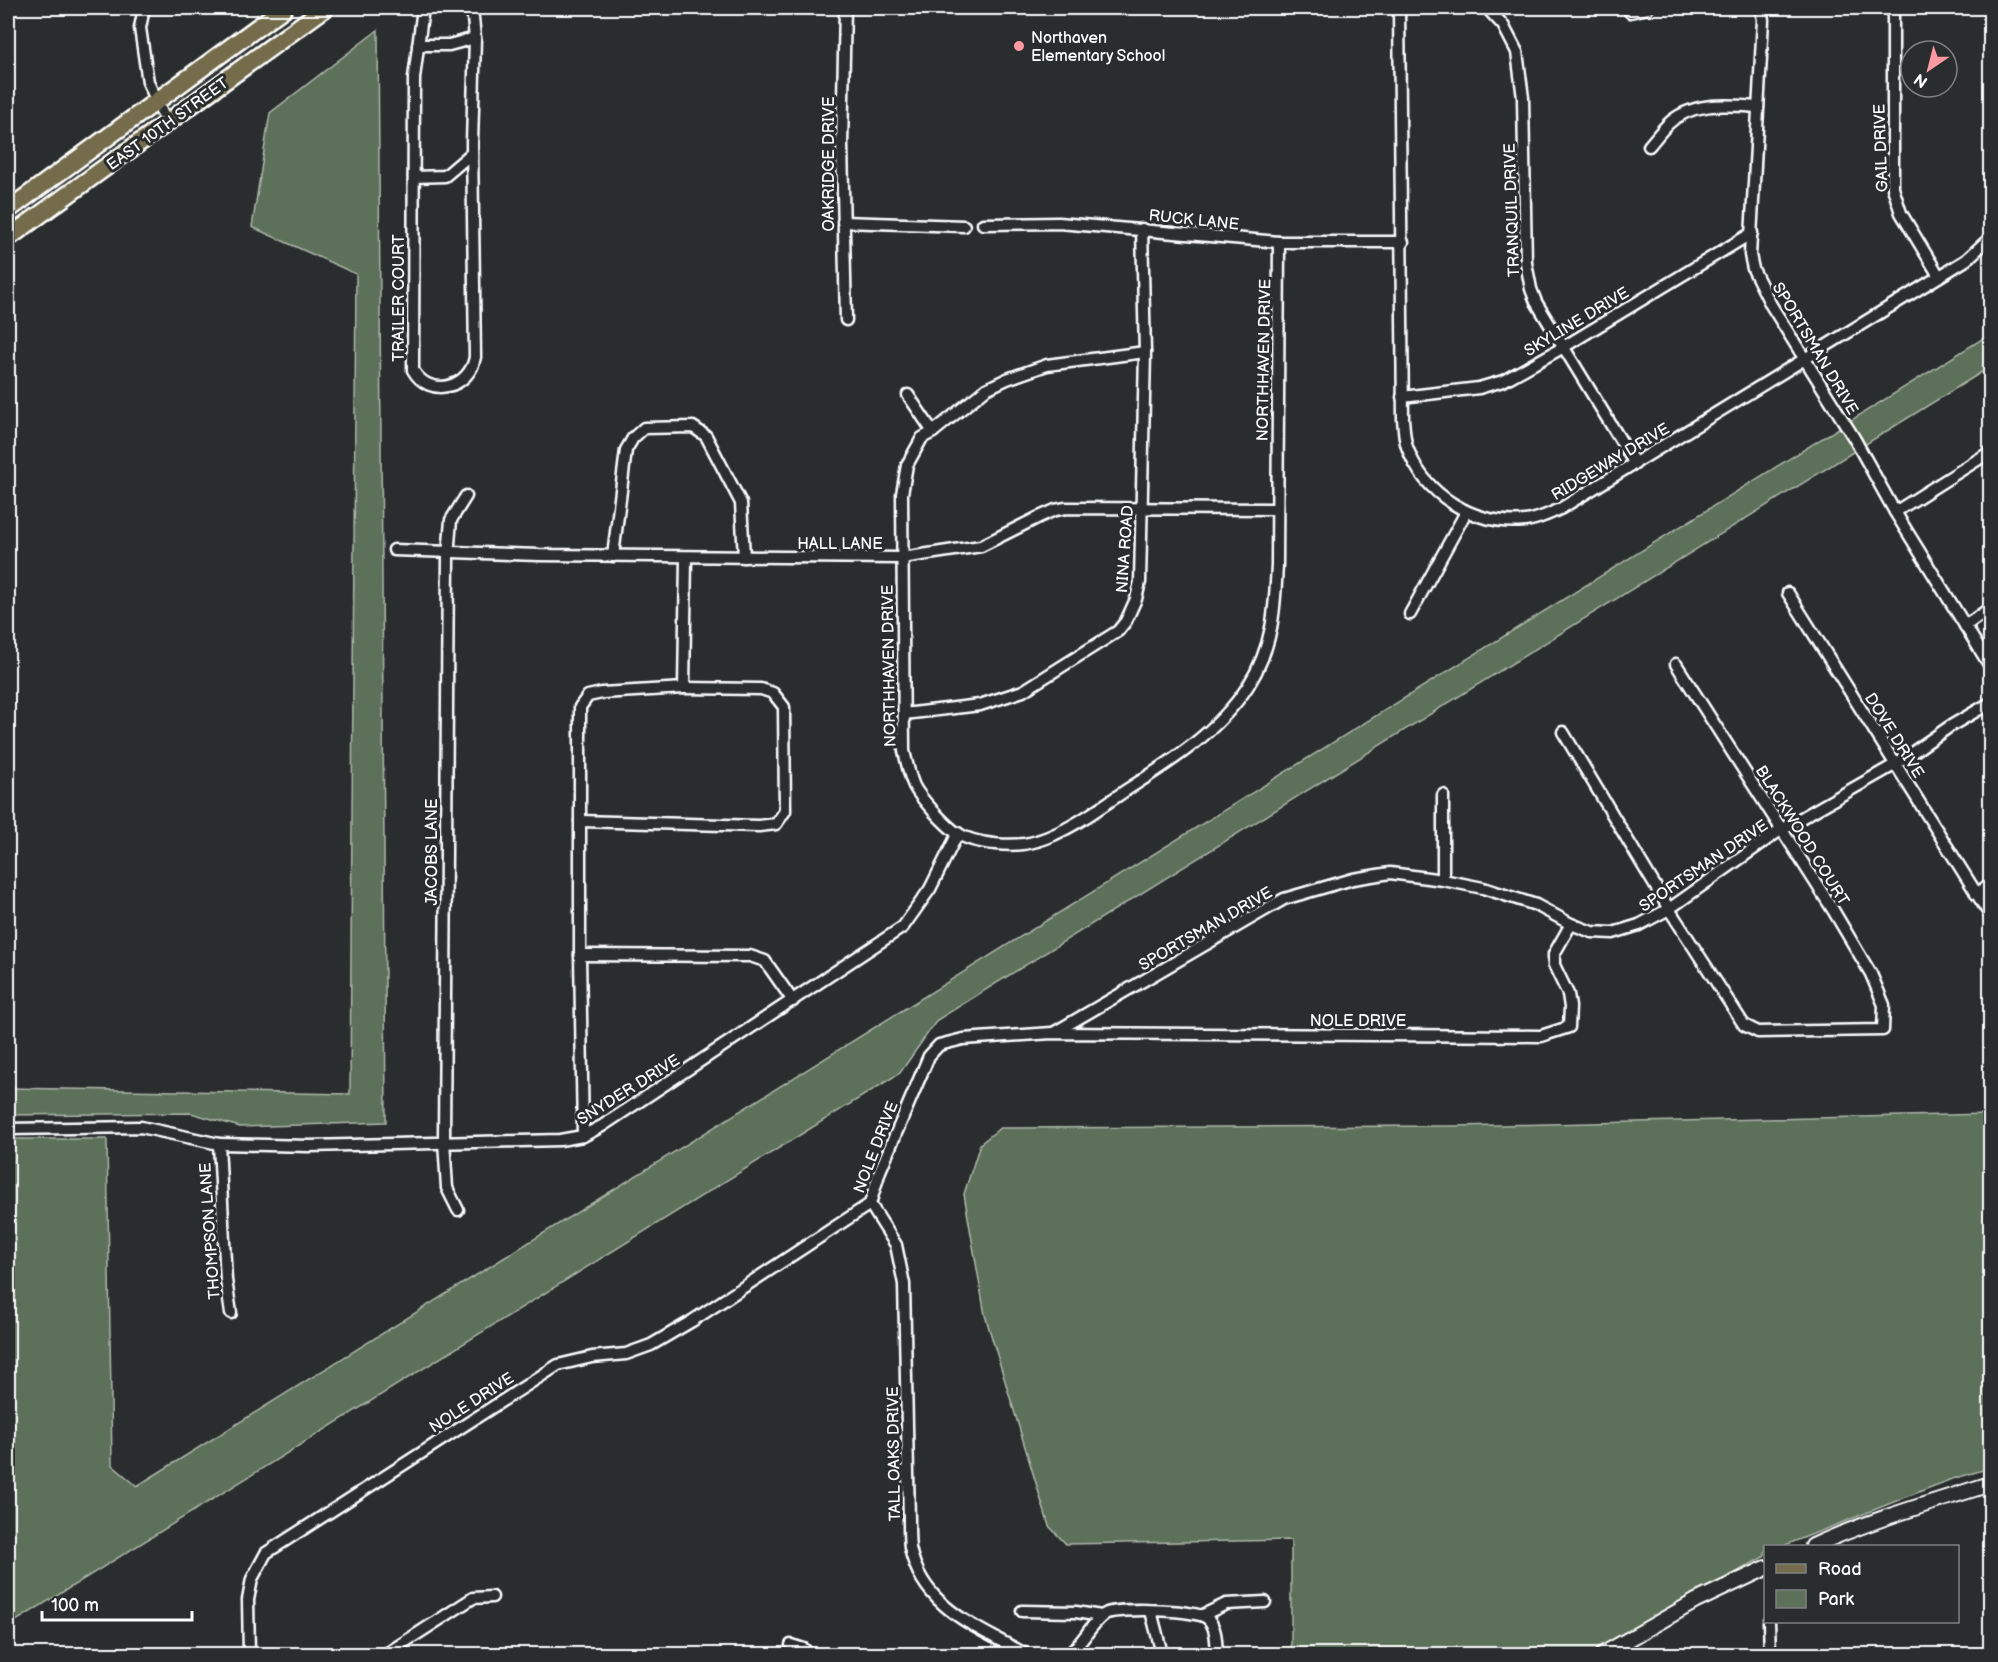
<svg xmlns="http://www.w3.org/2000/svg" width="1998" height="1662" font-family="'Balsamiq Sans',sans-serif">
<rect width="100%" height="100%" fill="#2a2d2e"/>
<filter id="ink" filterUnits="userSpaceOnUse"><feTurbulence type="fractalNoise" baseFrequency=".0167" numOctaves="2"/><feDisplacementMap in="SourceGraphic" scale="12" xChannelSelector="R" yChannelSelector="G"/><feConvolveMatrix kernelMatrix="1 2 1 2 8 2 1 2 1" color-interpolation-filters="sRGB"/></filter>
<g filter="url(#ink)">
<g fill="#5c705a" stroke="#aeb8ac" stroke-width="1.5">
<polygon points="378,30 386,1122 240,1127 191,1113 8,1115 8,1088 350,1094 356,274 252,227 270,113"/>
<polygon points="1990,334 1990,367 937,1020 900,1073 8,1626 8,1139 107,1139 112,1465 137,1486"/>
<polygon points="1990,1114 1990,1468 1949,1480 1783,1546 1766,1546 1765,1556 1592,1654 1291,1654 1291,1540 1066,1544 1049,1526 985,1315 964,1194 980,1144 1000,1128 1457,1126"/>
</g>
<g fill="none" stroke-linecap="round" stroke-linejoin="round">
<g stroke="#fff" stroke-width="15">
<g id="minor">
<polyline points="144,8 140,28 148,82 167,124"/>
<path d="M423 8 414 78 413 370C429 399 470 388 475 357L472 143 475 38 472 8"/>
<polyline points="845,8 842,145 846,320"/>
<path d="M1399 8 1403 419C1404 428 1404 438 1407 447 1424 495 1474 526 1525 521 1537 520 1549 514 1560 509L1966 260 1990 238"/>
<polyline points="1487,8 1503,25 1517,52 1523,98 1526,263 1531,289 1536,302 1635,464"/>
<polyline points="1761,8 1763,20 1750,255 1753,269 1771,305 1854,438 1895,512 1990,666"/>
<polyline points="1893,8 1893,188 1901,213 1939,276"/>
<polyline points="1630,12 1648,8"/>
<polyline points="418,45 449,45 475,38"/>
<path d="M1649 146C1655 139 1661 131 1668 124 1692 101 1728 105 1758 107"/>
<polyline points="414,177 445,176 472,153"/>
<polyline points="843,222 964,226"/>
<polyline points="983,224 1059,223 1279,242 1403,242"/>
<path d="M1145 352 1047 365 1007 379 986 389 933 432 922 438 907 465 902 494 904 751C907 763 909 775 914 786 920 798 946 826 957 833 975 845 1016 848 1037 841 1070 831 1099 808 1128 789 1172 761 1219 731 1248 686 1273 647 1275 609 1277 564L1279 242"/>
<polyline points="908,395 933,432"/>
<polyline points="1402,397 1479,388 1503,381 1562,348 1752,233"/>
<polyline points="1895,512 1990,452"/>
<polyline points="394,550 539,555 902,558 981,546 1039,517 1055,510 1066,508 1276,509"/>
<polyline points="613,556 626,450 633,438 644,428 693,427 706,436 741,503 744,557"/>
<polyline points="1788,593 1990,915"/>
<polyline points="1410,614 1466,512"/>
<polyline points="1965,626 1990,608"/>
<polyline points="904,714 980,705 1023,691 1118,631 1126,621 1136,599 1140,582 1145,352 1142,229"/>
<polyline points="1563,732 1669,909 1744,1025 1758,1032 1883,1030 1884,1005 1871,974 1833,910 1676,664"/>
<polyline points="1443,795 1443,880"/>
<polyline points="580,821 759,826 776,824 785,811 784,707 773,693 761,689 684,688"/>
<polyline points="1976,894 1990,884"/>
<polyline points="580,955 750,956 765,961 793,1001"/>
<polyline points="1055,1032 1284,899 1353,879 1390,873 1443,880 1483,888 1536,905 1571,924 1592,932 1613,933 1639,925 1669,909 1782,829 1896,764 1949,727 1990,703"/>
<polyline points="8,1129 141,1127 219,1144 226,1280 231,1313"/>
<polyline points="583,1136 580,955 580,707 588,696 602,693 684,688 686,557"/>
<polyline points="219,1144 309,1146 560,1140 583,1136 602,1126 903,927 930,889 958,833"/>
<path d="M870 1204 896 1245 904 1284 909 1520C909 1529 909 1539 910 1548 923 1609 978 1627 1025 1654"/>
<polyline points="458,1210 447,1188 444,1141 448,556 451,520 466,496"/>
<polyline points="1022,1611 1076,1612 1101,1616"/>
<polyline points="1151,1611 1162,1654"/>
<polyline points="1203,1615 1226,1604 1265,1602"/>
<polyline points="1769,1622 1770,1654"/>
<polyline points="1625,1643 1633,1654"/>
<polyline points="791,1645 804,1649 808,1654"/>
<polyline points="249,1654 248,1600 252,1579 266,1553 558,1365 592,1357 626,1354 651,1345 692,1321 870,1204 880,1171 929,1056 939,1045 963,1039 1052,1033 1541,1036 1569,1027 1570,1007 1568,994 1554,965 1554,954 1571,924"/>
<polyline points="386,1654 473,1598 492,1597"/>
<path d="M1069 1654C1082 1644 1094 1619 1107 1613 1119 1608 1199 1609 1208 1619 1217 1628 1216 1643 1217 1654"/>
</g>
</g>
<g stroke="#fff" stroke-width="18">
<g id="tertiary">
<path d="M1813 1546C1870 1520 1931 1503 1990 1484"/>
<polyline points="1603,1654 1696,1601 1766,1568"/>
</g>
</g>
<g stroke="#fff" stroke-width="21">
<g id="primary">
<polyline points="8,210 284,8"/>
<polyline points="8,238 325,8"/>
</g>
</g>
<use href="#minor" stroke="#2a2d2e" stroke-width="10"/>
<use href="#tertiary" stroke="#2a2d2e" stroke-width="14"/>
<use href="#primary" stroke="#746c4b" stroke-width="16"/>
</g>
</g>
<circle fill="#ff9aa2" stroke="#2a2d2e" stroke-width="2" cx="1019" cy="46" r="6"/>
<g text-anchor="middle" stroke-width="6" stroke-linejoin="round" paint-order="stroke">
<g font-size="16" fill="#fff" stroke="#2a2d2e" text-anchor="start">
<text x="1031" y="43">Northaven<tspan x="1031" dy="18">Elementary School</tspan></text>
</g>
<g font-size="16" fill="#fff" stroke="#2a2d2e">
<text transform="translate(167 123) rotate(-36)" y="6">EAST 10TH STREET</text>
<text transform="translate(1880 148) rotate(-92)" y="6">GAIL DRIVE</text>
<text transform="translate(828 164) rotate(-90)" y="6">OAKRIDGE DRIVE</text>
<text transform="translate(1511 210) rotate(-92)" y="6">TRANQUIL DRIVE</text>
<text transform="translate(1194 219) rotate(6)" y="6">RUCK LANE</text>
<text transform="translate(398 298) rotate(-90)" y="6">TRAILER COURT</text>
<text transform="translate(1576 321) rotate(-31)" y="6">SKYLINE DRIVE</text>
<text transform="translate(1816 348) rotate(59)" y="6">SPORTSMAN DRIVE</text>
<text transform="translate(1263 360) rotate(-89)" y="6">NORTHHAVEN DRIVE</text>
<text transform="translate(1610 461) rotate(-31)" y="6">RIDGEWAY DRIVE</text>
<text x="840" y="549">HALL LANE</text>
<text transform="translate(1124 549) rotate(-86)" y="6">NINA ROAD</text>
<text transform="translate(888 666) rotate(-91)" y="6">NORTHHAVEN DRIVE</text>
<text transform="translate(1895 735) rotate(58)" y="6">DOVE DRIVE</text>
<text transform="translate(1803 835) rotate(58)" y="6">BLACKWOOD COURT</text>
<text transform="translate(431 852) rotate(-90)" y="6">JACOBS LANE</text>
<text transform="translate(1703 865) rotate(-34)" y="6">SPORTSMAN DRIVE</text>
<text transform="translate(1205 928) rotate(-30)" y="6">SPORTSMAN DRIVE</text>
<text x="1358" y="1026">NOLE DRIVE</text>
<text transform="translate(628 1089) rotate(-32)" y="6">SNYDER DRIVE</text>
<text transform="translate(875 1147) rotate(-69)" y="6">NOLE DRIVE</text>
<text transform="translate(209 1231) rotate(-94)" y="6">THOMPSON LANE</text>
<text transform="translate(471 1402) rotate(-33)" y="6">NOLE DRIVE</text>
<text transform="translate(893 1454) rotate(-91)" y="6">TALL OAKS DRIVE</text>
</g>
</g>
<rect width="1998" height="1662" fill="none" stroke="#2a2d2e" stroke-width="30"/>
<rect x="15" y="15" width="1968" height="1632" fill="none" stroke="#fff" stroke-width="2" filter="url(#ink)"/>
<rect x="1764" y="1545" width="195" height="78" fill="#2a2d2e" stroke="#7f8182" stroke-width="1.5"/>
<rect x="1776" y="1564" width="30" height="9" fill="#746c4b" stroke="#7f8182" stroke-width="1.5"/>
<text x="1818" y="1575" font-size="18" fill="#ffffff">Road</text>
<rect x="1776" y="1590" width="30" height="18" fill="#5c705a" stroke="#7f8182" stroke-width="1.5"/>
<text x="1818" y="1605" font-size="18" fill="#ffffff">Park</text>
<g transform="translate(1929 69) rotate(215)"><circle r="28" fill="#2a2d2e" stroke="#7f8182" stroke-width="1.5"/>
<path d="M0-4.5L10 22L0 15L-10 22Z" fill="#ff9aa2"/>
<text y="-9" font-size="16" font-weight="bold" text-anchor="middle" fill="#ffffff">N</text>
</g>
<path d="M42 1611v9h150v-9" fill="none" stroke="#ffffff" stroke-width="3"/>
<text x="51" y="1611" font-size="18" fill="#ffffff" stroke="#2a2d2e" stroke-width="4.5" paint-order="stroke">100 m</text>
</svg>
